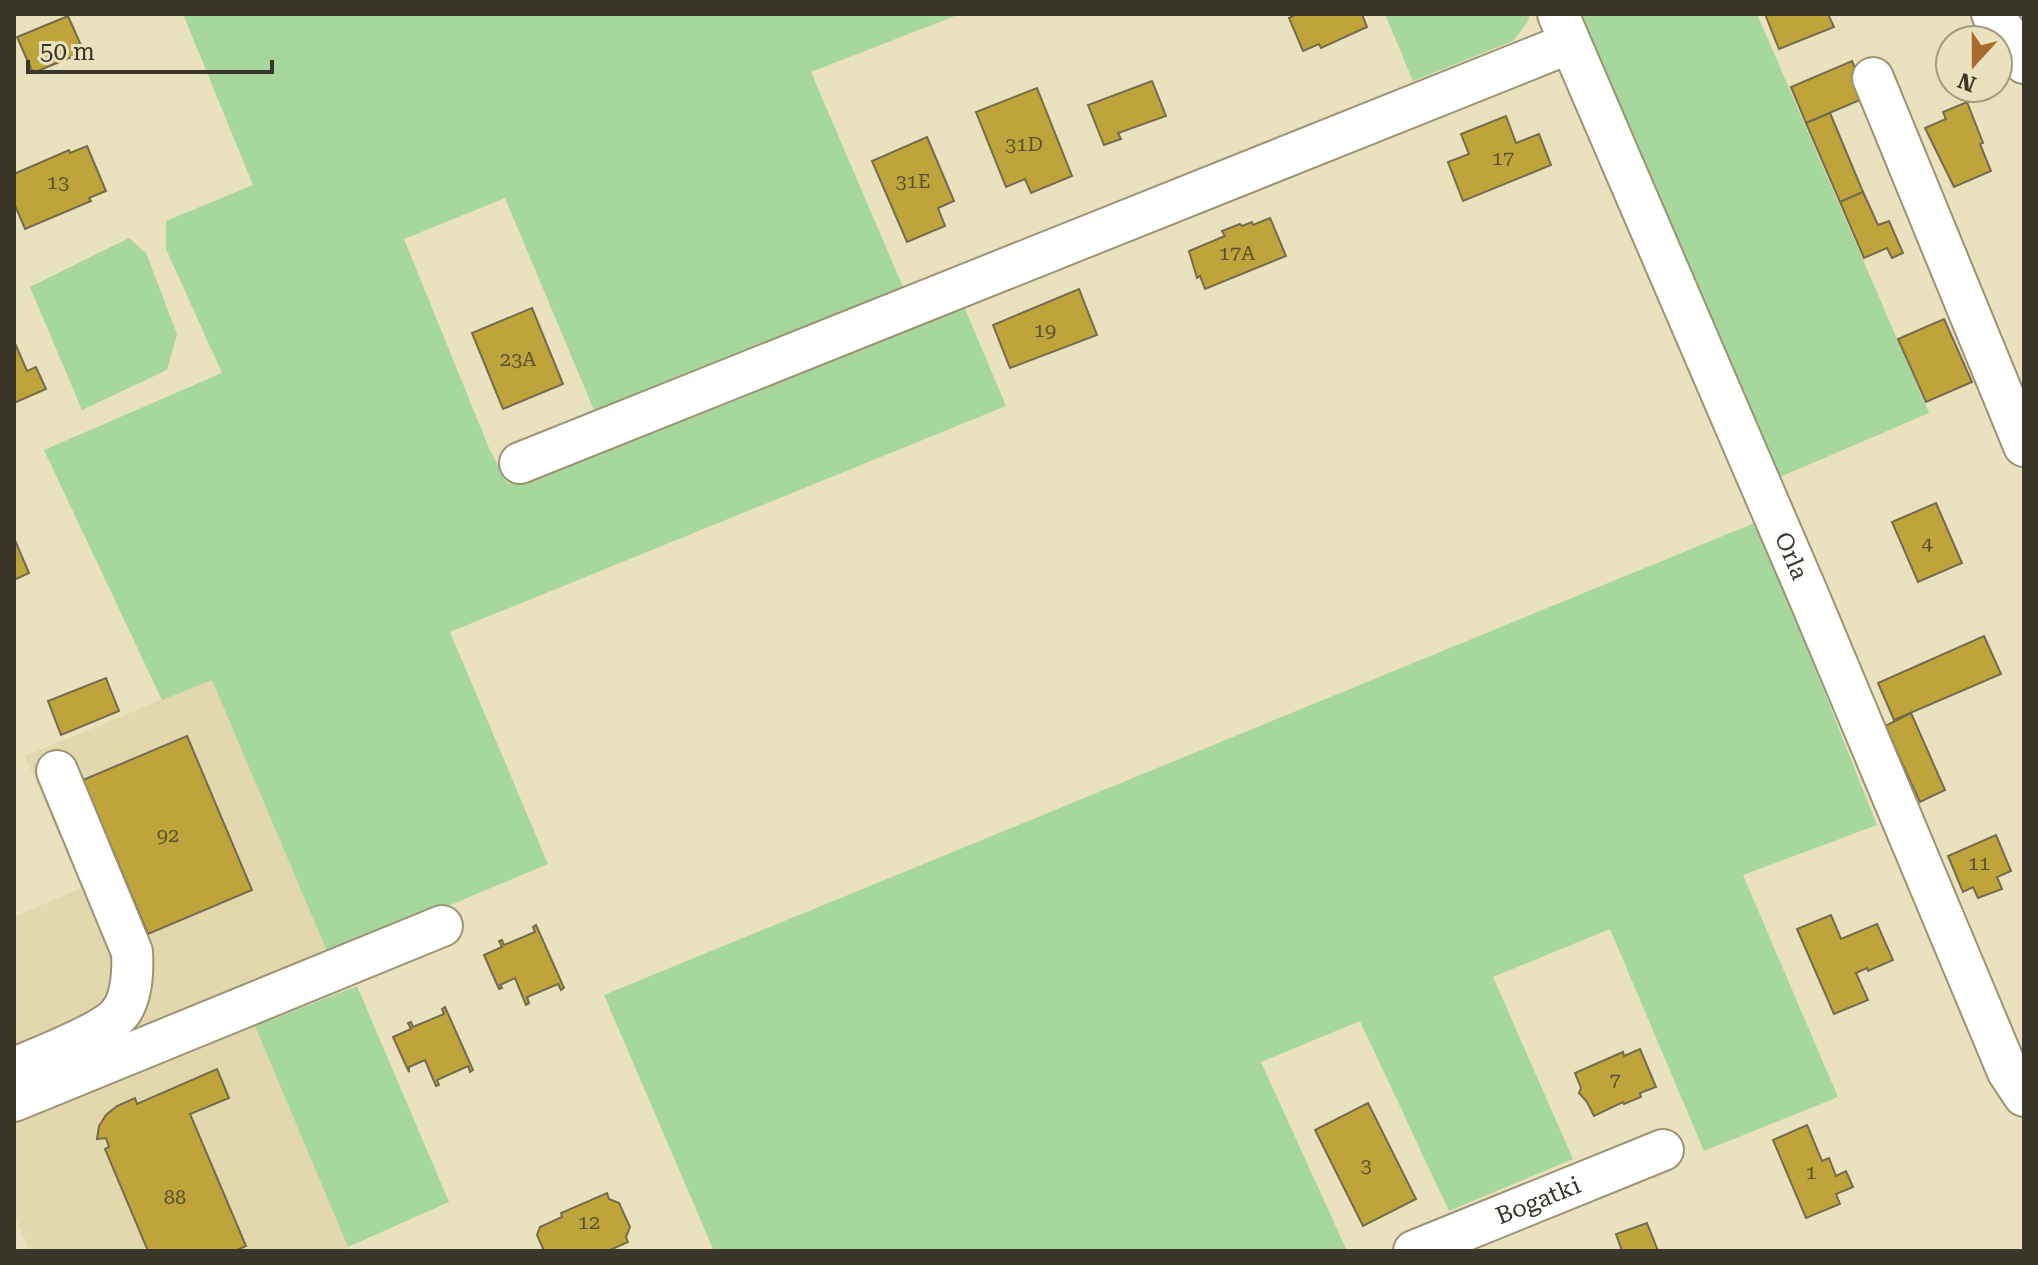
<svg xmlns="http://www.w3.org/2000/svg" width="2038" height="1265" font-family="'Roboto Serif',serif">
<rect width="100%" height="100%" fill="#eae1be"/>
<g fill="#e2d7ad">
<polygon points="212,679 329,956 14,1087 14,917 81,888 25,756"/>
<polygon points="255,1026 348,1247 340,1251 30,1251 14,1215 14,1121"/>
</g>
<g fill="#a6d79c">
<polygon points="183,14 960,14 811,72 903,287 594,410 505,198 404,239 489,448 508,484 963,304 1006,406 450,632 548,864 329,956 212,680 162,700 44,450 222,373 166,249 166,221 253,185"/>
<polygon points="1385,14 1530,14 1527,23 1513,41 1413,81"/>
<polygon points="1580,14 1757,14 1929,413 1780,477"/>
<polygon points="129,238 146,253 177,334 167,370 82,410 30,287"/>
<polygon points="1757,522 1877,825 1743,875 1838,1097 1704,1151 1610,929 1493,977 1573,1159 1449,1211 1360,1021 1261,1062 1347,1251 714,1251 604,995"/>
<polygon points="357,986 449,1202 348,1247 255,1026"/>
</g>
<g fill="#bfa43c" stroke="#746c4d" stroke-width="2">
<polygon points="1297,14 1362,14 1367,27 1321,48 1319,44 1303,51 1289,18"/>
<polygon points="1765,14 1828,14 1834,27 1779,49"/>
<polygon points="68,16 84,52 33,73 17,37"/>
<polygon points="1852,61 1867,97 1806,123 1791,87"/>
<polygon points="1152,81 1166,116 1118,133 1121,139 1104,145 1088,105"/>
<polygon points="1037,88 1072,176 1031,193 1025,179 1006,187 976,112"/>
<polygon points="1967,102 1983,143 1980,144 1991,171 1954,187 1925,128 1946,119 1943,112"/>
<polygon points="1830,113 1863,192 1840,202 1806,123"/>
<polygon points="1506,116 1516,143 1539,134 1551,165 1463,201 1448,162 1469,154 1461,134"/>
<polygon points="927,137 954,201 938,208 945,226 907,242 872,161"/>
<polygon points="87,146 106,191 89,198 91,201 25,229 14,203 14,174 69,150 70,153"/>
<polygon points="1863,192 1878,225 1889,221 1903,253 1892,258 1887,248 1864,258 1840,202"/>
<polygon points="1270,218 1286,256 1205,289 1200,276 1197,278 1189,251 1225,236 1222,231 1240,224 1242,226 1252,222 1253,225"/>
<polygon points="1079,289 1097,335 1010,368 993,325"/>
<polygon points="532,308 563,384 503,409 472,333"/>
<polygon points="1944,319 1972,382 1926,402 1898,339"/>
<polygon points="14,341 27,371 36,367 46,389 14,403"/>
<polygon points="1936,503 1962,563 1918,582 1892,522"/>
<polygon points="14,538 29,573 14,580"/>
<polygon points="1984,636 2001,674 1894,720 1878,683"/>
<polygon points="106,678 119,711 61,735 48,701"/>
<polygon points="1911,713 1945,790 1920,802 1885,726"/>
<polygon points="187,736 252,890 148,934 83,780"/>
<polygon points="1996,835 2011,871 1997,877 2002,889 1978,898 1973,887 1963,892 1948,856"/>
<polygon points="1831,915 1841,939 1877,924 1893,960 1868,971 1867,968 1856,973 1868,1000 1834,1014 1797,929"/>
<polygon points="536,925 564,988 561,990 558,984 527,997 529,1003 526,1005 515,978 500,985 502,988 499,989 484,955 502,947 499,941 502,940 504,945 535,932 533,927"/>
<polygon points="445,1007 473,1070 470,1072 468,1066 437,1080 439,1085 436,1086 425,1060 409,1067 409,1072 393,1037 411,1029 408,1023 411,1022 413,1027 444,1014 442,1009"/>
<polygon points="1640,1049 1656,1087 1640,1093 1641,1097 1624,1104 1623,1102 1594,1116 1587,1102 1579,1093 1581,1088 1575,1073 1623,1052 1624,1056"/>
<polygon points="217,1069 229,1098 190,1114 246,1246 235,1251 148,1251 105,1149 109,1147 106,1138 97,1139 99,1126 106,1115 117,1106 135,1098 137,1104"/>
<polygon points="1368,1103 1416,1199 1363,1226 1315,1130"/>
<polygon points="1807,1125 1822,1161 1829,1158 1836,1176 1846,1171 1853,1187 1836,1194 1840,1204 1806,1218 1773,1140"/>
<polygon points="607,1193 609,1199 619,1203 630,1227 626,1237 628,1242 608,1251 544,1251 537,1235 540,1227 562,1217 561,1213"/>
<polygon points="1647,1223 1658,1251 1622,1251 1616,1234"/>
</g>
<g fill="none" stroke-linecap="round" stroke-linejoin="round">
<g stroke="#9c9373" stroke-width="44">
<g id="minor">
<path id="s1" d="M1558 14 1809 597 2008 1072 2024 1096"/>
<polyline points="1992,14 2017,48 2024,63"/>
<polyline points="1873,78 2024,446"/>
<polyline points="520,463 1570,43"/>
<path d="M14 1068C38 1058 106 1032 120 1013 132 998 133 970 132 952L57 771"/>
<polyline points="14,1101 442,926"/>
<path id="s2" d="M1414 1251 1663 1150"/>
</g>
</g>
<use href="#minor" stroke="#fff" stroke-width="40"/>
</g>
<g text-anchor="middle" stroke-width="7" stroke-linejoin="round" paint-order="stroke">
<g font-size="20" fill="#5b522e">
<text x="1024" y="151">31D</text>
<text x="1503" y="165">17</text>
<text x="913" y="188">31E</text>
<text x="58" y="189">13</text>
<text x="1237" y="260">17A</text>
<text x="1045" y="337">19</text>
<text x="518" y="366">23A</text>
<text x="1927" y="550">4</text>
<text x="168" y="842">92</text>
<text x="1979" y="870">11</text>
<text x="1615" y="1087">7</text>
<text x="1366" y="1172">3</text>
<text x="1811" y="1179">1</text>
<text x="175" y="1204">88</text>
<text x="589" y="1229">12</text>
</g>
<g font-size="24" fill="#3a3629" stroke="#eae1be">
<text dy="8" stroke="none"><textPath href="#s1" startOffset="590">Orla</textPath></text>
<text dy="8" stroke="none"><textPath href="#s2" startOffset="134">Bogatki</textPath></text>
</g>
</g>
<rect width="2038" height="1265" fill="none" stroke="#3a3629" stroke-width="32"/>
<g transform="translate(1974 64) rotate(201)"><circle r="38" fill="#eae1be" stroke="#a49d82" stroke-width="2"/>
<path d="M0-6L14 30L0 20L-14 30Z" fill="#a86c2e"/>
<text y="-12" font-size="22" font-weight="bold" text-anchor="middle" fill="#3a3629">N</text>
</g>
<path d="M28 60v12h244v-12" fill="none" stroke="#3a3629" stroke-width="4"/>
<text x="40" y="60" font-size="24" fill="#3a3629" stroke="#eae1be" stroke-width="6" paint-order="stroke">50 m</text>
</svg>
